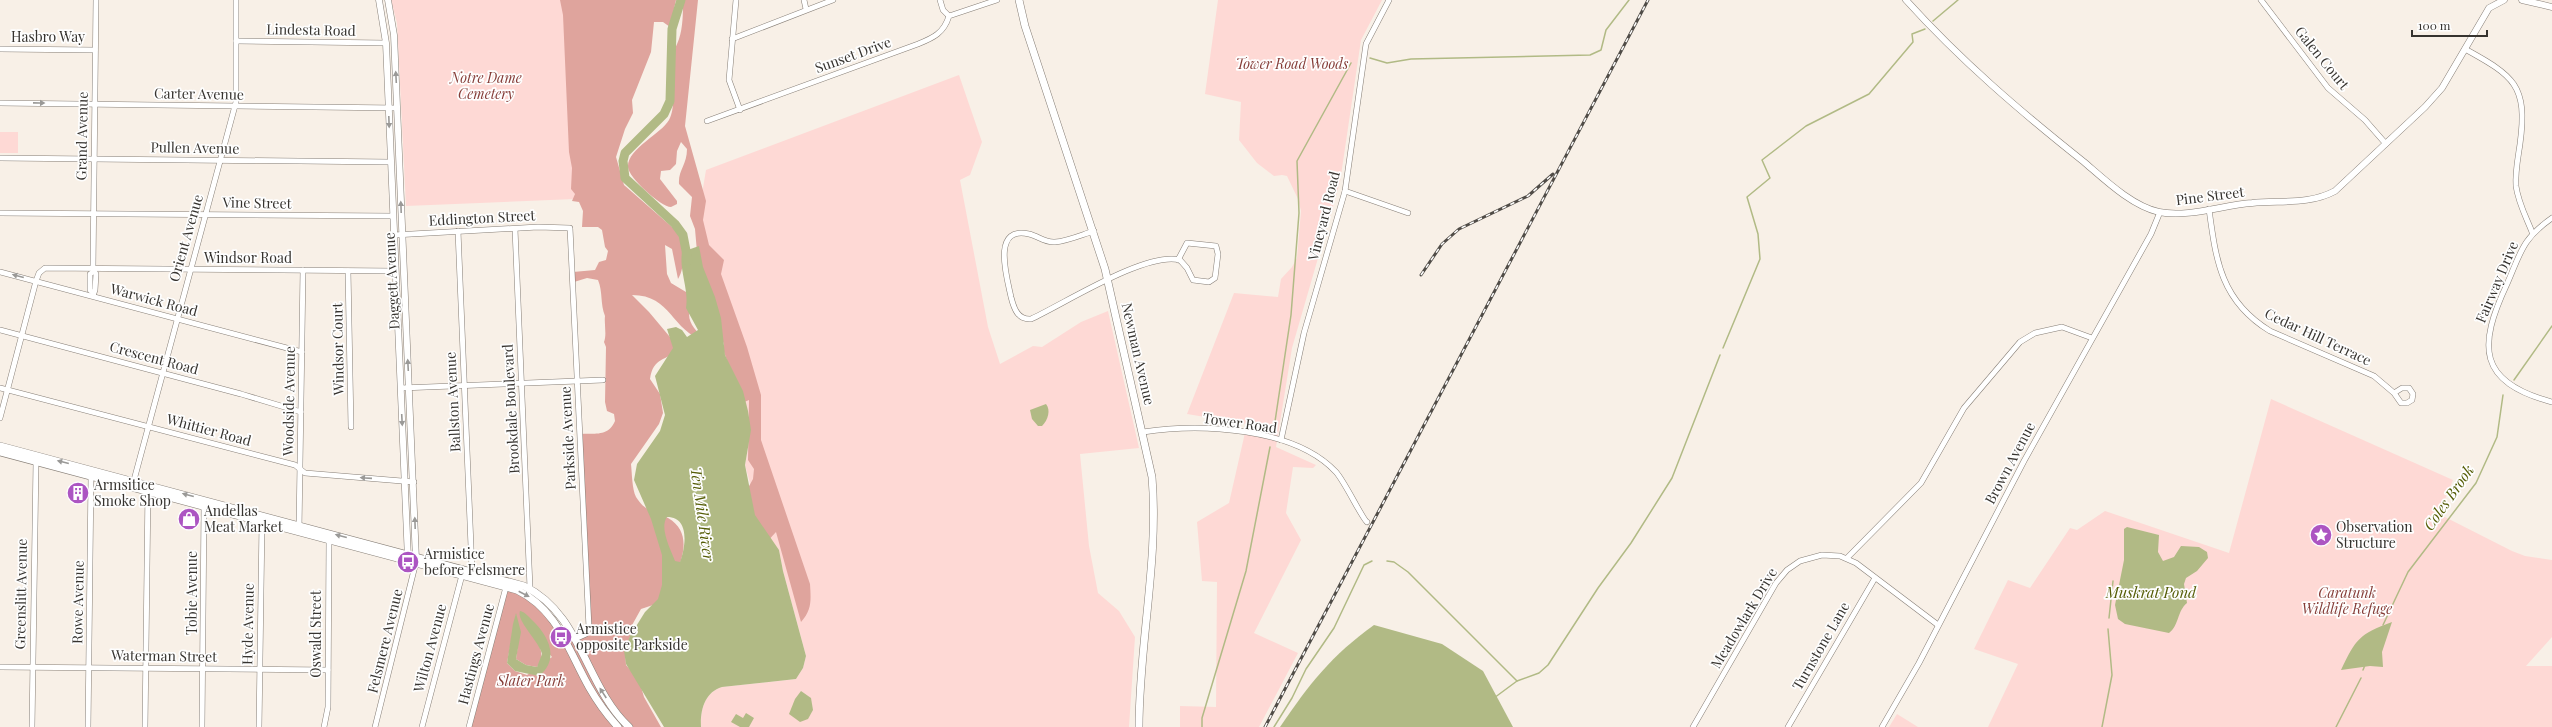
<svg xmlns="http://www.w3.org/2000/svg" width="2552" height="727" font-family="'Playfair Display',serif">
<rect width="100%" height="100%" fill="#f8f0e7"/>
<g fill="#fed9d5">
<polygon points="391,0 570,0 575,199 406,206 397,23"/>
<polygon points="1218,0 1382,0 1361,40 1340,182 1292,348 1276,447 1316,465 1313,468 1293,467 1286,513 1301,540 1254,633 1298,653 1259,727 1180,727 1180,706 1216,707 1217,582 1202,581 1197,522 1229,503 1247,424 1187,414 1234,293 1278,297 1281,279 1292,267 1297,258 1301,211 1298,199 1287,176 1282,175 1274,176 1257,163 1239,140 1241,102 1205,94"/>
<path d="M959 75 982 142 970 175 960 180 988 327 1000 364 1033 346 1042 347 1081 322 1108 311 1139 448 1080 454 1089 546 1098 593 1119 611 1135 637 1129 727H701C700 710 705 692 722 687L796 679 803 668 806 656 783 571 779 550 762 527 745 465 751 430 747 411 743 391 725 355 697 224 706 170Z"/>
<rect x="0" y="132" width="18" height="21"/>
<polygon points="2271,399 2453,480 2439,514 2512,551 2525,556 2552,560 2552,637 2526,666 2552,666 2552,727 1988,727 2018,664 1974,649 2008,580 2030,588 2070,528 2077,530 2105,511 2229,553"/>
<polygon points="1897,714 1918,727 1889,727"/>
</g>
<g fill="#dfa49d" fill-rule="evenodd">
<path d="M560 0H676L670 27 663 22H654L651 52 632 100 633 113 625 129 616 157 624 185 680 234C685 246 685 268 678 279L672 249 665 245 667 274 671 283 686 292 692 303C684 321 694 327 705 341 671 331 672 295 632 295L649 312 680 349C666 361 653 357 650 379L660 394 663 413 659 424 631 464C632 473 632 489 636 497 646 513 654 510 668 518 701 537 673 579 662 602L641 609 631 627 630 637 625 649 626 665 639 680 644 697 661 727H471L506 590C534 598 548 618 564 641L576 639 587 631 580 434C595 433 608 437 615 421L614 414 607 411 605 402 606 347 604 342C607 334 604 325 605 316 600 304 603 292 598 280L587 278 574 282 573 272 595 270 599 262 606 260 608 251 605 247 602 230 598 227H582L583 211 579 202 572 201 575 194 571 189 572 168 569 152 563 15ZM516 615 518 645 516 659 526 665 537 667C548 652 536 639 526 627L552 657 527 675 515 671 507 663Z"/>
<path d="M683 0H698L685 126 706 201 703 220 709 245 724 260 721 274 747 347 761 395V440L810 584C811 600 812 610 801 622L776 532 764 545 754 547 748 488 753 479 754 469 748 460 749 400 742 403 724 352V344L717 327 697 252 695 229 690 216 692 197 679 184C678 170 687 165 687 149L681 142 677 151 676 164 670 170 661 171 660 179 677 201V204L671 207C661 207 628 177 628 167 627 149 661 134 669 120 678 104 669 73 672 56 674 50 677 45 679 39 683 27 683 13 683 0Z"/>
</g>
<g fill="#b1ba85" fill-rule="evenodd">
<path d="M699 246 703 267 715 297 721 318 725 355 743 391 748 411 751 430 745 465 755 515 779 550 783 571 806 656 803 668 796 679 722 687C705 692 700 710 701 727H664L626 664 624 651 630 636 645 612 658 599 662 585V555L651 519 634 480 637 464 660 431 665 415 655 376 673 348 667 329 676 327 682 330 687 337 698 330 686 308C689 289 679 271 682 252ZM667 517C691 517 685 549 680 562L675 561C671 550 659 528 667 517Z"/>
<path d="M1046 404C1051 410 1048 420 1042 426H1038L1032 419 1030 410Z"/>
<path d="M2127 527 2159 535 2158 552 2163 561 2174 557 2181 546 2199 547 2207 552 2208 558 2197 571 2186 578 2184 584 2187 603C2177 611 2179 626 2169 633L2125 624 2118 619 2115 605 2124 560V529Z"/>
<path d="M520 611C525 612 528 616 532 620 549 636 560 659 539 676L515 671 507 663 513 624 516 613 521 632 516 659 526 665 537 667 542 654C539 641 516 621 520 611Z"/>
<path d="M2392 622 2382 652 2383 667 2370 666 2341 670C2356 639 2359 634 2392 622Z"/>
<path d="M1374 625 1442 644 1483 671 1513 727H1280C1310 683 1331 656 1374 625Z"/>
<polygon points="801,691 811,698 813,710 808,719 800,722 789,714 795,699"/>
<polygon points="746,713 754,718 749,727 740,727 731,722 736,714 743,718"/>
</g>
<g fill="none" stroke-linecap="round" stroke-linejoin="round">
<g stroke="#b1ba85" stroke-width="1.5">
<polyline points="1933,21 1958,0"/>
<polyline points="1370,58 1387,63 1411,59 1590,55 1601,50 1606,30 1629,0"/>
<polyline points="1723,348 1760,259 1758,234 1747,197 1770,178 1762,160 1806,126 1869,94 1913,42 1912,34 1925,29"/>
<polyline points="2514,380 2552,326"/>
<polyline points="1274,428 1291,315 1299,213 1297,161 1351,63"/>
<polyline points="1387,561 1394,562 1408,572 1517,681"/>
<polyline points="2109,618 2113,581"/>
<polyline points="2383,625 2408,572 2476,483 2497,437 2503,395"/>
<polyline points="2363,670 2365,665"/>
<polyline points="1494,698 1517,681 1539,673 1548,665 1598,588 1631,543 1672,478 1720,355"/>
<polyline points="1202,727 1202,718 1246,571 1270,447"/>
<polyline points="1274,727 1292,698 1306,669 1334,628 1364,565 1372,561"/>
<polyline points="2102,727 2112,675 2108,629"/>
<polyline points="2336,727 2361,678"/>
</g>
<polyline stroke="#b1ba85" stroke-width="9" points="681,0 672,29 670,101 664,114 625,153 623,161 625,178 675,224 683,235 688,261"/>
<g stroke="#867e76" stroke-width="6">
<g id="minor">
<polyline points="736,0 729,80 740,110"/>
<polyline points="804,0 806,9"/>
<polyline points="940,0 943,10 949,16"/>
<polyline points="2261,0 2328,88 2365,120 2386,144"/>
<polyline points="732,39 833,0"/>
<polyline points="236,41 386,43"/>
<polyline points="0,49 95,50"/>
<path d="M2465 49C2514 76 2528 85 2520 144 2518 158 2515 172 2516 186 2518 202 2526 217 2532 232"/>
<polyline points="0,103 397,108"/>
<path d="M707 121 918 44C933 38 944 33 949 16L997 0"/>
<polyline points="0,158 390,162"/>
<polyline points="1345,191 1408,213"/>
<path d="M2209 209C2216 261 2221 301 2270 331L2374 376 2394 393 2402 388H2409L2413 394 2412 400 2407 403H2401L2394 393"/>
<polyline points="0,213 393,216"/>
<path d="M2552 218C2522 239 2521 252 2507 284 2478 346 2477 382 2552 402"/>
<polyline points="515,229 530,588"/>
<polyline points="458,231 472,571"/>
<path d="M1094 231C1081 235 1068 241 1055 242 1045 243 1038 236 1029 234 991 225 1007 278 1011 297 1014 309 1018 320 1031 319 1064 304 1146 251 1180 260L1187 268 1193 280 1209 282 1215 278 1218 254 1216 246 1187 243 1178 260"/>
<polyline points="394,235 538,227 570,228 589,628 586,634 575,639"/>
<polyline points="348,271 351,427"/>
<polyline points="0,272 302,352"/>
<polyline points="93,293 90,290 90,274 93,272"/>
<polyline points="93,296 95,290 96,274 93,268 96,0"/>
<polyline points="0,330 241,394 301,412"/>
<polyline points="0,388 295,465 305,473 414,482"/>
<polyline points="401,388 603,380"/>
<polyline points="0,418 36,281 39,273 45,268 395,271"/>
<path d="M1143 432C1200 423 1294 427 1336 472 1345 482 1363 520 1367 522"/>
<polyline points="1281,440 1304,333 1345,191 1366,44 1389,0"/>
<polyline points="134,480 236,102 236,0"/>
<polyline points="299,529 303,270"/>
<polyline points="1847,558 1921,483 1964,408 2020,342 2035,333 2062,327 2092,338"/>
<polyline points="0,667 328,670"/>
<polyline points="32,727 36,462"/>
<polyline points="88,727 91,477"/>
<polyline points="145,727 148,488"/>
<polyline points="202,727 204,507"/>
<polyline points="259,727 262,522"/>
<polyline points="324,727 328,707 329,540"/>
<polyline points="375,727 416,562"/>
<polyline points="422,727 462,575"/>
<polyline points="469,727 506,587"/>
<polyline points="1693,727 1776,583 1787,570 1800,561 1822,555 1840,556 1856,563 1938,625"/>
<polyline points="1788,727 1875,578"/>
<polyline points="1882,727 1919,663 2024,461 2151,234 2160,212"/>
</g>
</g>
<g stroke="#867e76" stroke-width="7">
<g id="tertiary">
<polyline points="379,0 386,43 408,559"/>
<polyline points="388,0 394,35 416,560"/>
<path d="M1906 0C1960 60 2021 112 2084 162 2105 180 2132 206 2159 212 2188 218 2223 205 2252 203 2280 200 2309 205 2335 191L2425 107 2442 88 2489 8 2504 0"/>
<polyline points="2522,0 2552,7"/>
</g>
</g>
<g stroke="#867e76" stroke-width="8">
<g id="secondary">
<path d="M1019 0 1025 26 1105 269 1152 477C1159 560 1139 644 1139 727"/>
<path d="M0 446 524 586C582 614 585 686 629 727"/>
<path d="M0 452 517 590C558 610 568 650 589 687 597 701 607 715 618 727"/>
</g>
</g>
<use href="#minor" stroke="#fff" stroke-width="5"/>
<use href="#tertiary" stroke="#fff" stroke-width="6"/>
<use href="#secondary" stroke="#fff" stroke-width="7"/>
<g stroke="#504c47" stroke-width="3">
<g id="rail">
<polyline points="1421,275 1442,244 1459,229 1528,196 1553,174"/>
<polyline points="1265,727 1648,0"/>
</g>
</g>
<use href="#rail" stroke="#fefefe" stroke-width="1.5" stroke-dasharray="4.5" stroke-linecap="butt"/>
</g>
<defs><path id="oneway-solid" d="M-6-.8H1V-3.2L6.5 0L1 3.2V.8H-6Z"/></defs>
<g fill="#9a9997">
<use href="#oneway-solid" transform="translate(396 77) rotate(-93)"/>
<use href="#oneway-solid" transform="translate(39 103) rotate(1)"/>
<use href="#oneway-solid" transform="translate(389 122) rotate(88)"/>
<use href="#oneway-solid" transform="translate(401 207) rotate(-92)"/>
<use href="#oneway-solid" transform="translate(18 276) rotate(-165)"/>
<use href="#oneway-solid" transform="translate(408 365) rotate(-93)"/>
<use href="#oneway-solid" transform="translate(402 420) rotate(87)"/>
<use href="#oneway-solid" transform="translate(63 462) rotate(-166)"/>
<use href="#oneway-solid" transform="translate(366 478) rotate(-176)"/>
<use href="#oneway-solid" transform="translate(188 495) rotate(-165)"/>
<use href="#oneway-solid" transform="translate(415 523) rotate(-92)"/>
<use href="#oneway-solid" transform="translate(341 536) rotate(-165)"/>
<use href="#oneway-solid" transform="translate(524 594) rotate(27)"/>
<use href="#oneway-solid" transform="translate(603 693) rotate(-123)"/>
</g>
<defs>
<g id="building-disc" transform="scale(1.15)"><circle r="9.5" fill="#ac55c2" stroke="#fefefe"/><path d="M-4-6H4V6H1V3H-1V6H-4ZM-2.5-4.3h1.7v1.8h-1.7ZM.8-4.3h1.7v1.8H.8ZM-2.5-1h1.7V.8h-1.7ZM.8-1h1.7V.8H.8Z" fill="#fff"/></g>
<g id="shop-disc" transform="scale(1.15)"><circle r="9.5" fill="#ac55c2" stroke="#fefefe"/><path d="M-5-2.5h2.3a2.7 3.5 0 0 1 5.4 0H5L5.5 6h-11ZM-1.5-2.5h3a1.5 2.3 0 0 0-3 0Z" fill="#fff"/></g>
<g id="sight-disc" transform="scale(1.15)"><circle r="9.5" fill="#ac55c2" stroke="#fefefe"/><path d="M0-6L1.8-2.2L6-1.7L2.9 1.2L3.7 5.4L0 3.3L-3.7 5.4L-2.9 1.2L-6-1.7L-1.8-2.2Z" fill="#fff"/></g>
<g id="bus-disc" transform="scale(1.15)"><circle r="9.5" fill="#ac55c2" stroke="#fefefe"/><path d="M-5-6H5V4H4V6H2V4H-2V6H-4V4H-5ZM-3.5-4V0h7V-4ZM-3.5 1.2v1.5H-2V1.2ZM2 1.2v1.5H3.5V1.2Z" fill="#fff"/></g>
</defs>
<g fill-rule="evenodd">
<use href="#building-disc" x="78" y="493"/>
<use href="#shop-disc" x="189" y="519"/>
<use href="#sight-disc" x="2321" y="535"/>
<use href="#bus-disc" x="408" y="562"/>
<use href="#bus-disc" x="561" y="637"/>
</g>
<g text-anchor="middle" stroke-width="3.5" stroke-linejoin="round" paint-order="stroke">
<g font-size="14" fill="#36332f" stroke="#fefefe">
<text transform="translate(311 30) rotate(1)" y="5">Lindesta Road</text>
<text x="48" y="42">Hasbro Way</text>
<text transform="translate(853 55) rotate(-20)" y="5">Sunset Drive</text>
<text transform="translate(2322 58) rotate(51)" y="5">Galen Court</text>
<text transform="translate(199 94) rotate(1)" y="5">Carter Avenue</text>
<text transform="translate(82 136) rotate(-89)" y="5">Grand Avenue</text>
<text transform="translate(195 148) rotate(1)" y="5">Pullen Avenue</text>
<text transform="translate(2210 196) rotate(-7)" y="5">Pine Street</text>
<text transform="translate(257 203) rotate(1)" y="5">Vine Street</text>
<text transform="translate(1324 216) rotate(-76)" y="5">Vineyard Road</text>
<text transform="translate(482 218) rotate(-3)" y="5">Eddington Street</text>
<text transform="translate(186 238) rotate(-74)" y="5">Orient Avenue</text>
<text x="248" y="263">Windsor Road</text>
<text transform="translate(392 281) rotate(-93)" y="5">Daggett Avenue</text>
<text transform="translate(2497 282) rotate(-67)" y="5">Fairway Drive</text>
<text transform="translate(154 300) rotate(15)" y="5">Warwick Road</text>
<text transform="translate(2318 337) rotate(25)" y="5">Cedar Hill Terrace</text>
<text transform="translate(338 349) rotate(-91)" y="5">Windsor Court</text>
<text transform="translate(1138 354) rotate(77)" y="5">Newman Avenue</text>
<text transform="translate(154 358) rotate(15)" y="5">Crescent Road</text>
<text transform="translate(289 401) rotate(-89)" y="5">Woodside Avenue</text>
<text transform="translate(453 402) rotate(-93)" y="5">Ballston Avenue</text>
<text transform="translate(511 409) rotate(-93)" y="5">Brookdale Boulevard</text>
<text transform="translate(1240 423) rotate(8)" y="5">Tower Road</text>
<text transform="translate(209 430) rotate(15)" y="5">Whittier Road</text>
<text transform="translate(568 438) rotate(-93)" y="5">Parkside Avenue</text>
<text transform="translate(2010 463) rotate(-62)" y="5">Brown Avenue</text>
<text transform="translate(192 593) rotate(-90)" y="5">Tobie Avenue</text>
<text transform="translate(21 594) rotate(-89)" y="5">Greenslitt Avenue</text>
<text transform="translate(78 602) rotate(-89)" y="5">Rowe Avenue</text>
<text transform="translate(1744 618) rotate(-59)" y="5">Meadowlark Drive</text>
<text transform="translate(248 624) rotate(-89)" y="5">Hyde Avenue</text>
<text transform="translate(316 634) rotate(-90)" y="5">Oswald Street</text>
<text transform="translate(385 641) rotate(-76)" y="5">Felsmere Avenue</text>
<text transform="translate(1821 646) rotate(-60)" y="5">Turnstone Lane</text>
<text transform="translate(430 648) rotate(-75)" y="5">Wilton Avenue</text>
<text transform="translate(476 654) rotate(-75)" y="5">Hastings Avenue</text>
<text transform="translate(164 656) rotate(1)" y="5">Waterman Street</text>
</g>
<g font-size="14" font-style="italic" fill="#853c37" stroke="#fefefe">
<text x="1292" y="69">Tower Road Woods</text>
<text x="486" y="83">Notre Dame<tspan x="486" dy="16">Cemetery</tspan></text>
<text x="2347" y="598">Caratunk<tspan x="2347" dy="16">Wildlife Refuge</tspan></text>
<text x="531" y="686">Slater Park</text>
</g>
<g font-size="14" fill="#36332f" stroke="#fefefe" text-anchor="start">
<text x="94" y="490">Armsitice<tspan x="94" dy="16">Smoke Shop</tspan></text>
<text x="204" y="516">Andellas<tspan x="204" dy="16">Meat Market</tspan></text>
<text x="2336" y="532">Observation<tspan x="2336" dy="16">Structure</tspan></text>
<text x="424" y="559">Armistice<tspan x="424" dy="16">before Felsmere</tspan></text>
<text x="576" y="634">Armistice<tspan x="576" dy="16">opposite Parkside</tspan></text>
</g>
<g font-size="15" font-style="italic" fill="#555d06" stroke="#fefefe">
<text transform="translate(2449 498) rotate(-55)" y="5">Coles Brook</text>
<text transform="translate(702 514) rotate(82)" y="5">Ten Mile River</text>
<text x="2151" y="598">Muskrat Pond</text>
</g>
</g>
<path d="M2412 30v6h75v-6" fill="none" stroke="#36332f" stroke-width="2"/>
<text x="2418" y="30" font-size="12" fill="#36332f" stroke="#fefefe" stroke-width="3" paint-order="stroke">100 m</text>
</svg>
